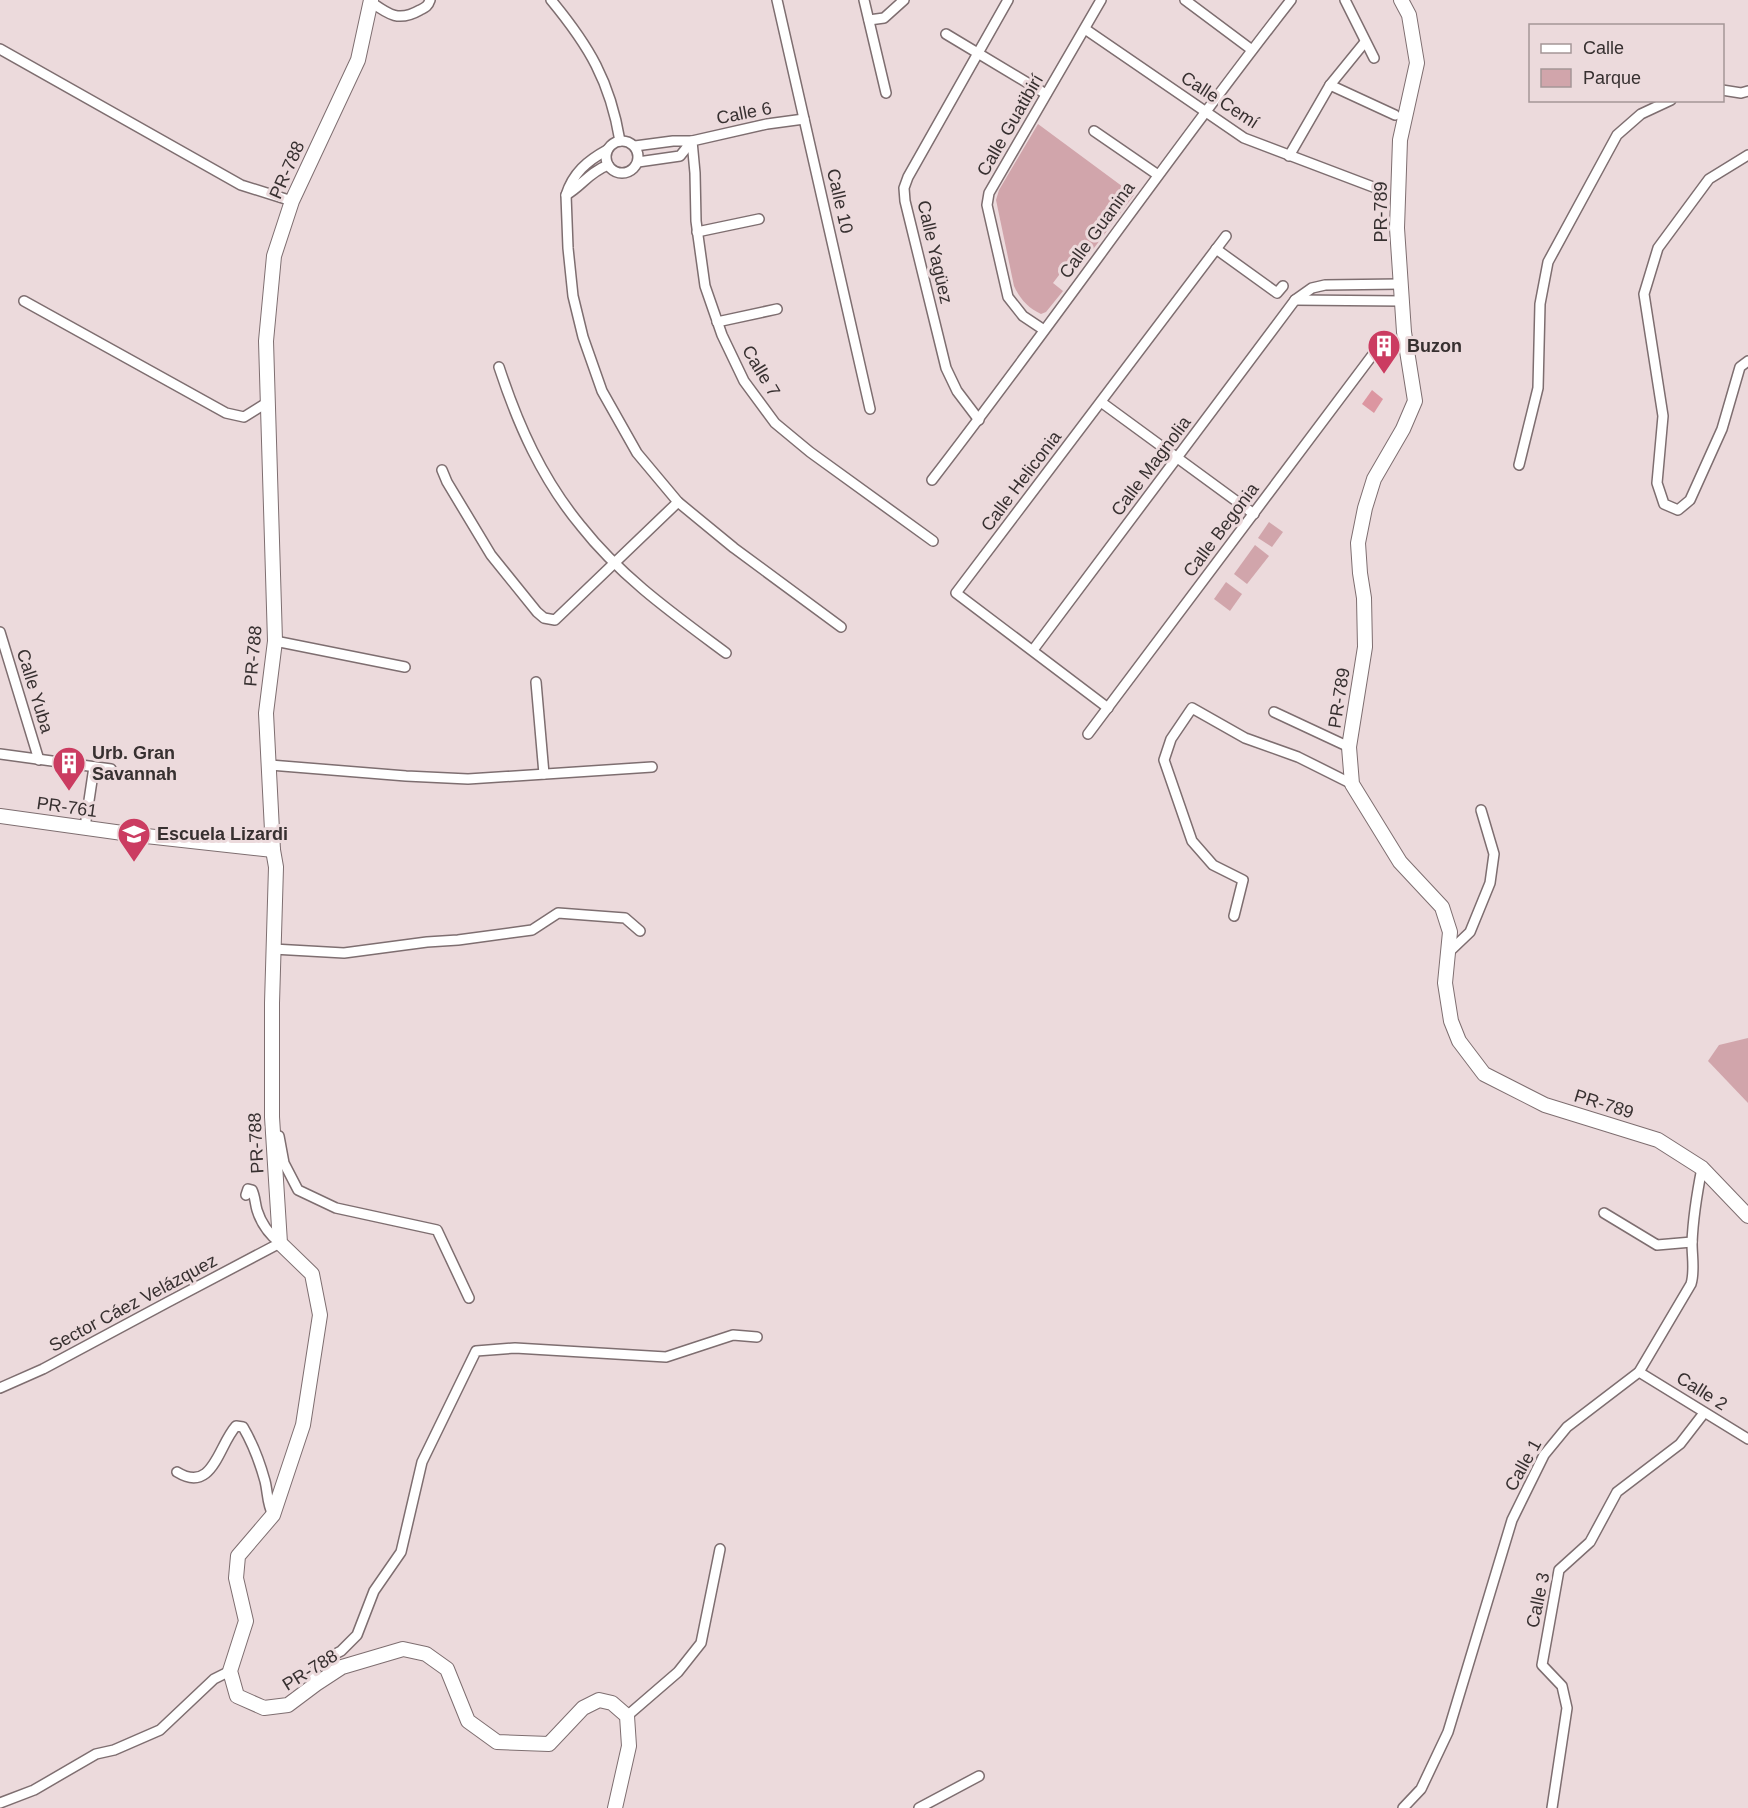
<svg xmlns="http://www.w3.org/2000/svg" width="1748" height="1808" font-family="Helvetica,sans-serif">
<rect width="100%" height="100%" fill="#ecdadc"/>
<g fill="#d1a5ab">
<path d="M1038 124 1134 195 1085 260 1075 254 1053 283 1063 291 1046 312 1041 314C1028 308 1020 299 1014 286L996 200 999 190Z"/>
<polygon points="1269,522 1283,532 1272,547 1258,538"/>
<polygon points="1255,545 1269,556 1247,584 1234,574"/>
<polygon points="1226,582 1242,594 1230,611 1214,599"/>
<polygon points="1748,1038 1748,1103 1708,1061 1719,1045"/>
</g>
<polygon fill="#dc96a1" points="1372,390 1383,399 1374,413 1362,404"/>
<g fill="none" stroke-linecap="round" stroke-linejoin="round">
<g stroke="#7e6e70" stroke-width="12">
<g id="street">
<path d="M551 0C589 46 610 81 620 141"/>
<polyline points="777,0 870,409"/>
<polyline points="864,0 886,93"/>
<polyline points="1185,0 1252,50"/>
<polyline points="1345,0 1374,58"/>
<path d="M371 2C389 15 399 22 420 10 426 7 428 6 430 0"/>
<polyline points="869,20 884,18 904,0"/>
<polyline points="1085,29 1244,138 1381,190"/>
<polyline points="946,34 1046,94"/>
<polyline points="0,49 241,185 292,201"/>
<polyline points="1330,85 1395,115"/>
<polyline points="1722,90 1741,93 1748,91"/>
<polyline points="804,119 767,124 692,141 695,173 696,221 705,286 722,335 744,381 775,423 810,452 933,541"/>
<polyline points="1094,131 1158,175"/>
<circle cx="622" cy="157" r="16"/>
<polyline points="635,146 673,141 692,141 680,156 638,162"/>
<path d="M607 150C587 161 573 173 566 195 583 185 588 173 608 165"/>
<polyline points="1748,155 1709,179 1658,248 1644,294 1663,416 1657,483 1664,504 1678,510 1690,500 1722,429 1740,367 1748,361"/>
<polyline points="1289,156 1330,85 1365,42"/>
<polyline points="566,195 568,248 573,296 583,337 602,391 637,453 678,502 734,548 841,627"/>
<polyline points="697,232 759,219"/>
<polyline points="1216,249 1277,293 1283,286"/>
<polyline points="1295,300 1401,301"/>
<polyline points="24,301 226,413 244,417 268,402"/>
<polyline points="717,322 777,309"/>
<polyline points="1044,330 1023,316 1008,297 987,205 989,193 1101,0"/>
<path d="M499 367C518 425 542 479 581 526 621 577 675 615 726 653"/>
<polyline points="1101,402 1254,514"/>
<polyline points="979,420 957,391 946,368 905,201 904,188 908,177 1008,0"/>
<polyline points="1519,465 1538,388 1540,304 1548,262 1617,135 1641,114 1671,100"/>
<polyline points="442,470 447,482 491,555 537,612 544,618 555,620 678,502"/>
<path d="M932 480C1054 322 1168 157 1291 0"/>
<polyline points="0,632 39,760"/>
<polyline points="275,641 405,667"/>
<polyline points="1033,650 1295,300 1312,288 1325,285 1400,284"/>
<polyline points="536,682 544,774"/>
<polyline points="1108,708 956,593 1226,236"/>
<polyline points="1274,712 1349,747"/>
<polyline points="1088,734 1380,345"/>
<polyline points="0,754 111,769"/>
<polyline points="270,765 406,776 468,779 652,767"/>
<polyline points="85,827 94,767"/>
<polyline points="1234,916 1243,880 1213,865 1192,841 1164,760 1171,739 1192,708 1245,738 1298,757 1352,784"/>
<polyline points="273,949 344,953 427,942 458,940 532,930 558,913 625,918 640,931"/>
<polyline points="1448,953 1470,932 1490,883 1494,854 1481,810"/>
<polyline points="279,1136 284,1163 298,1190 336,1208 437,1230 469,1298"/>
<polyline points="1604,1213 1657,1245 1692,1242"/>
<polyline points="1639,1372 1748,1439"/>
<path d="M0 1388 43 1369 168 1302 280 1243C270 1235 261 1223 257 1210 255 1203 255 1196 252 1190L248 1189 246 1195"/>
<path d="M177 1472C213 1494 218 1446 236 1426L243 1427C253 1444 260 1463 265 1481 268 1493 267 1504 273 1515"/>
<polyline points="316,1684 314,1681 316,1664 341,1651 357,1635 374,1591 401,1552 422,1462 476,1351 515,1348 666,1357 733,1335 757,1337"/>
<polyline points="627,1716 678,1672 701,1643 720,1549"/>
<polyline points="0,1803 34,1790 96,1754 114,1750 160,1730 214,1679 230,1671"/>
<polyline points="919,1808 979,1776"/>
<path d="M1403 1808 1421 1789 1448 1732 1512 1520 1544 1455 1567 1427 1639 1372 1691 1284C1695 1271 1692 1257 1692 1243 1693 1218 1697 1193 1702 1168"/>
<polyline points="1552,1808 1567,1708 1562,1686 1542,1665 1559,1570 1590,1542 1617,1492 1680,1444 1704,1413"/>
</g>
</g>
<g stroke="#7e6e70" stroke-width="16">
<g id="secondary">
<polyline points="371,0 358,60 292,201 274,256 266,341 275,641 266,713 273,850 276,867 272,1003 272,1117 280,1243 312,1274 320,1315 303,1425 273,1515 238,1556 236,1578 246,1621 230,1671 237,1696 264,1708 288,1705 316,1684 342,1667 403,1649 426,1654 447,1669 468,1721 497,1742 549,1744 583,1708 599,1700 612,1703 627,1716 629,1746 615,1808"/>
<polyline points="1401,0 1409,15 1417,63 1400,140 1397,228 1404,332 1415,401 1403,429 1374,479 1365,508 1358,543 1360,573 1364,598 1365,647 1349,747 1352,784 1400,862 1442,907 1450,932 1445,983 1451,1021 1459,1041 1484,1074 1545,1105 1658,1140 1702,1168 1748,1216"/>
<polyline points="0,816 137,835 273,850"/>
</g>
</g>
<use href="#street" stroke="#fff" stroke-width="9"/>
<use href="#secondary" stroke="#fff" stroke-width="14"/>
</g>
<defs>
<g id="building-pin" transform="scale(1.725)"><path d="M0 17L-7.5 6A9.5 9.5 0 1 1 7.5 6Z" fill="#cb3c61" stroke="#ecdadc"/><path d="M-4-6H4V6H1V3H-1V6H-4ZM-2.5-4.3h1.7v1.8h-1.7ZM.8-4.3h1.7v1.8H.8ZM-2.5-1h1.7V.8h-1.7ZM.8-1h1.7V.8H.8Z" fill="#fff"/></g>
<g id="school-pin" transform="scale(1.725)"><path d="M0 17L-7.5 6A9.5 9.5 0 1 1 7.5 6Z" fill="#cb3c61" stroke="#ecdadc"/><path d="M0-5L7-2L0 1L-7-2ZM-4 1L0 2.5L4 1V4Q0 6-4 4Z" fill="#fff"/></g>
</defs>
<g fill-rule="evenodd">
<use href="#building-pin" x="1384" y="346"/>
<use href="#building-pin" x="69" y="763"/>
<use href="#school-pin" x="134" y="834"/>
</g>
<g text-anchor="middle" stroke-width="6" stroke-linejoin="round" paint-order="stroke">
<g font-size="18" fill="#373030" stroke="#ecdadc">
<text transform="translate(1220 100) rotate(33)" y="6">Calle Cemí</text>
<text transform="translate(744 113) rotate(-11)" y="6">Calle 6</text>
<text transform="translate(1010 125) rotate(-60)" y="6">Calle Guatibirí</text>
<text transform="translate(287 170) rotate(-66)" y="6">PR-788</text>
<text transform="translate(840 201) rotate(77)" y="6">Calle 10</text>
<text transform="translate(1381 212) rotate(-90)" y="6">PR-789</text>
<text transform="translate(1097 230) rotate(-54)" y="6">Calle Guanina</text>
<text transform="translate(935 252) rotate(77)" y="6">Calle Yagüez</text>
<text transform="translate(761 371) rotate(59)" y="6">Calle 7</text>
<text transform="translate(1151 466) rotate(-53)" y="6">Calle Magnolia</text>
<text transform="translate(1021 481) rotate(-53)" y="6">Calle Heliconia</text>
<text transform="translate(1221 530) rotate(-53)" y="6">Calle Begonia</text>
<text transform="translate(253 656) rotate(-85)" y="6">PR-788</text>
<text transform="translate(35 691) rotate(73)" y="6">Calle Yuba</text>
<text transform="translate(1339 698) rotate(-81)" y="6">PR-789</text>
<text transform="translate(67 807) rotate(8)" y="6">PR-761</text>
<text transform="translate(1604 1104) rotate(17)" y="6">PR-789</text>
<text transform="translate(256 1143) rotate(-93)" y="6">PR-788</text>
<text transform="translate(133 1303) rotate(-28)" y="6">Sector Cáez Velázquez</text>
<text transform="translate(1702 1391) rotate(32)" y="6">Calle 2</text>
<text transform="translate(1523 1465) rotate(-61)" y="6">Calle 1</text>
<text transform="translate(1538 1600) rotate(-78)" y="6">Calle 3</text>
<text transform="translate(310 1670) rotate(-32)" y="6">PR-788</text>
</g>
<g font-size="18" font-weight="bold" fill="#373030" stroke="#ecdadc" text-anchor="start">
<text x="1407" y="352">Buzon</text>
<text x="92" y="759">Urb. Gran<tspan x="92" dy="21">Savannah</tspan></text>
<text x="157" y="840">Escuela Lizardi</text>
</g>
</g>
<rect x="1529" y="24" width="195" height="78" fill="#ecdadc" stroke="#a49697" stroke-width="1.5"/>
<rect x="1541" y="44" width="30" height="9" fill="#ffffff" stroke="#a49697" stroke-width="1.5"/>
<text x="1583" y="54" font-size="18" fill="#373030">Calle</text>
<rect x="1541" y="69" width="30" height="18" fill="#d1a5ab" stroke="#a49697" stroke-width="1.5"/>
<text x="1583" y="84" font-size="18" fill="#373030">Parque</text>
</svg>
